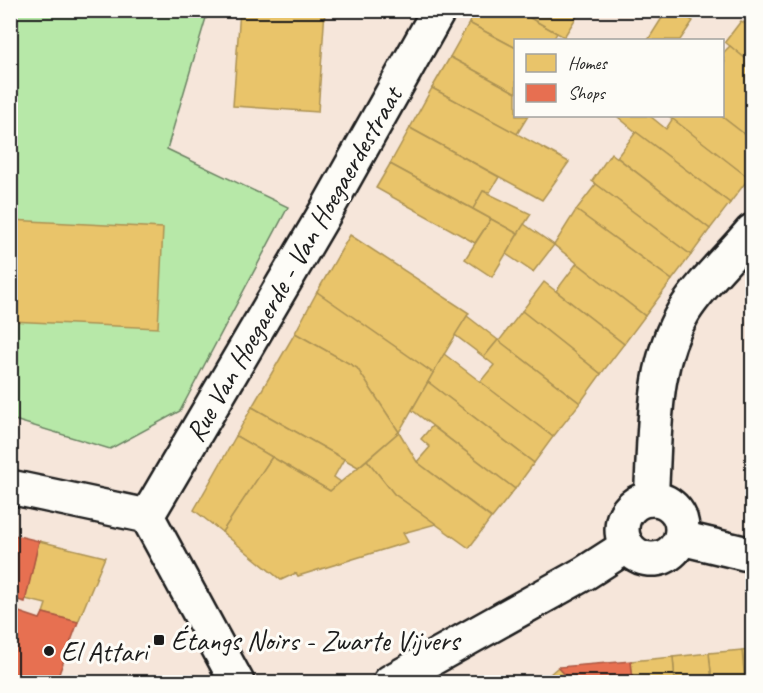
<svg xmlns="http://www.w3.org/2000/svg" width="763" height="693" font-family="Caveat,sans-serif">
<rect width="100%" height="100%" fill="#f6e6da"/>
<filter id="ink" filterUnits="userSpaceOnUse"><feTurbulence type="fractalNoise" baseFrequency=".0167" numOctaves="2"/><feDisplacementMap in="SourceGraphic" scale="12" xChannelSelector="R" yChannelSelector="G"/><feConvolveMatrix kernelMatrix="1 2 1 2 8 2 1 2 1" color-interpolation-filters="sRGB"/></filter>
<g filter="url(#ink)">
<polygon fill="#b7e8a8" stroke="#6a8262" stroke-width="1.5" points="10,11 208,11 167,149 288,207 180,411 110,449 11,419"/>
<g fill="#e9c46a" stroke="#ac9253" stroke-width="1.5">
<polygon points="240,10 325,10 318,112 233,106"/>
<polygon points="476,10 516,10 557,33 553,40 516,40 516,48 469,23"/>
<polygon points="516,10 581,10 564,37"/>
<polygon points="667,10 676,10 693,21 680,40 648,40"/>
<polygon points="741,21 752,27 752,64 725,42"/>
<polygon points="469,23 516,48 516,93 450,57"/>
<polygon points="730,46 752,64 752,140 721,116 722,66 725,62 722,54"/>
<polygon points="450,57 516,93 516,116 528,116 517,134 432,88"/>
<polygon points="432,88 569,162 542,200 410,128"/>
<polygon points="619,116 650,116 666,129 673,118 749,178 730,203 636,132 618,117"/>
<polygon points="669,116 721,116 752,140 752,173 749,178"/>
<polygon points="410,128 499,177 490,192 483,191 473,209 390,164"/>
<polygon points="636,132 730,203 710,229 617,157"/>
<polygon points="611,153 710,229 691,255 592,181"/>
<polygon points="390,164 491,219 475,243 376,188"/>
<polygon points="596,184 691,255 672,280 576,210"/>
<polygon points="483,191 531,214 518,234 473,209"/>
<polygon points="576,210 672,280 645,316 554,245"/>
<polygon points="491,219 518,234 492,277 465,259"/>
<polygon points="10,220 163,228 158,328 10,321"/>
<polygon points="524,224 554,245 533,272 506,254"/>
<polygon points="350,235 469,313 433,373 317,292"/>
<polygon points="577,263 645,316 624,344 556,291"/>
<polygon points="544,282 624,344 601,374 522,311"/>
<polygon points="317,292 433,373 399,432 357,368 295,333"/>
<polygon points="522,311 601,374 580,403 499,341"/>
<polygon points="467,316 498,340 484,357 455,335"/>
<polygon points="295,333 357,368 399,432 358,467 252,407"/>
<polygon points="498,340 580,403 553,437 480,382 494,365 484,357"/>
<polygon points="444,354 553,437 534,463 428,382"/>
<polygon points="428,382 534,463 515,489 412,410"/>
<polygon points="252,407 344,459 334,477 341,482 330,491 236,436"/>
<polygon points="432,426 515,489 492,518 417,462 430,447 421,439"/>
<polygon points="399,432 417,462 491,518 469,548 394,494 367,460"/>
<polygon points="236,436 272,457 222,532 194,510"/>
<polygon points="272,457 330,491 367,460 394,494 436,524 403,533 408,542 298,576 296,573 281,580 222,532"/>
<polygon points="39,541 105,557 78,622 43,613 46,604 25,599"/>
<polygon points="752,649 752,682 745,682 742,650"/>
<polygon points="742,650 745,682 712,682 709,653"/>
<polygon points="709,653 712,682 675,682 673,657"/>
<polygon points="673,657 675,682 633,682 631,661"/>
<polygon points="558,667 572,682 541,682 557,668"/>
</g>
<g fill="#e76f51" stroke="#aa5641" stroke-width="1.5">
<polygon points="10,534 39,541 25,602 10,598"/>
<polygon points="10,609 40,619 43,613 78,622 56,682 10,682"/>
<polygon points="631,661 633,682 572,682 558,667"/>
</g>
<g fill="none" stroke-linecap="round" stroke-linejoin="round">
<g stroke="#1c1c1c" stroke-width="38">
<g id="minor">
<polyline points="10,487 147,516 237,682"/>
<circle cx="652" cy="529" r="30"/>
<path d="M651 499C656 435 650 368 684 311 700 285 732 255 752 231"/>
<polyline points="147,516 326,211 439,10"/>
<polyline points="681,538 752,555"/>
<polyline points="390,682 585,573 627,546"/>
</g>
</g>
<use href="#minor" stroke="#fdfcf7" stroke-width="33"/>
</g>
</g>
<g fill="#1c1c1c" stroke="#fdfcf7" stroke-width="2">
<rect x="153" y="634" width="12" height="12" rx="3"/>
<circle cx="49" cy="651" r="6"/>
</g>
<g text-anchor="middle" stroke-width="6" stroke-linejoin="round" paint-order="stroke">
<g font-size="28" fill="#1c1c1c" stroke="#fdfcf7">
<text transform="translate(293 264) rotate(-60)" y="10">Rue Van Hoegaerde - Van Hoegaerdestraat</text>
</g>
<g font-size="28" fill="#1c1c1c" stroke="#fdfcf7" text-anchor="start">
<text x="171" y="650">Étangs Noirs - Zwarte Vijvers</text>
<text x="61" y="661">El Attari</text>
</g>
</g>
<rect width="763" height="693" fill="none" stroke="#fdfcf7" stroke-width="36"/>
<rect x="18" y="18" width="727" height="657" fill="none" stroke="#1c1c1c" stroke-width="2" filter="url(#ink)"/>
<rect x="514" y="39" width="210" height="78" fill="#fdfcf7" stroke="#a3a29f" stroke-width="1.5"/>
<rect x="526" y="54" width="30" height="18" fill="#e9c46a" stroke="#a3a29f" stroke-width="1.5"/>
<text x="568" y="69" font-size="18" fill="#1c1c1c">Homes</text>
<rect x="526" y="84" width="30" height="18" fill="#e76f51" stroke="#a3a29f" stroke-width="1.5"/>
<text x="568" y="99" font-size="18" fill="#1c1c1c">Shops</text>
</svg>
